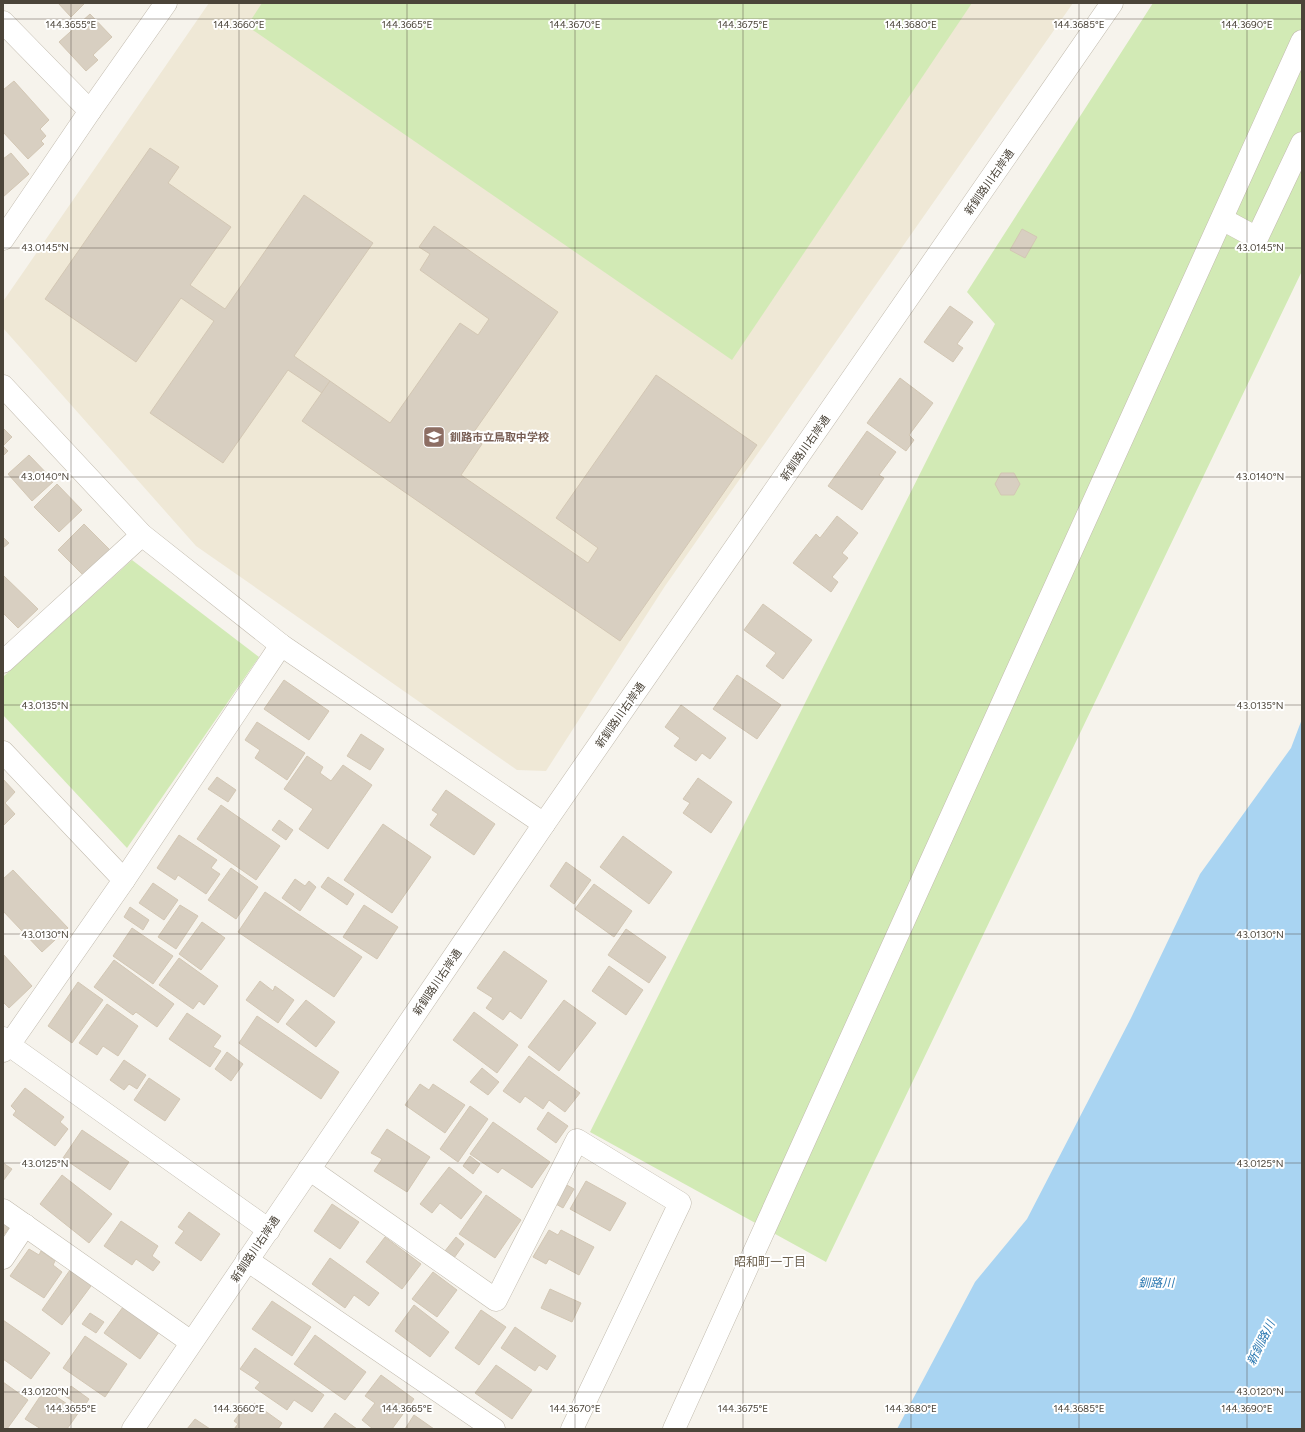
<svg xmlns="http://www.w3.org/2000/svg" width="1305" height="1432" font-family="Figtree,'Noto Sans JP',sans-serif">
<rect width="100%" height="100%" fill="#f6f3ec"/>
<polygon fill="#efe8d6" points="209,3 1073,3 665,586 546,771 517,770 196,546 3,328 4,300"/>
<g fill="#d2eab5">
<polygon points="262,3 972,3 732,360 247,26"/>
<polygon points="1153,3 1302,3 1302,271 826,1262 590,1132 995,324 967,292"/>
<polygon points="132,560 259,657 127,848 3,715 3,677"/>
</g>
<polygon fill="#a9d4f2" points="1302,719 1302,1429 897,1429 975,1282 1027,1219 1131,1018 1200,874 1291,748"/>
<g fill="#d8cfc1" stroke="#d3c7b4">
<polygon points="58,3 85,3 71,17"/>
<polygon points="90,14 112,37 93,55 98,60 86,71 59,42"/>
<polygon points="14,81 49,120 40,129 46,136 41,141 44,144 28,159 3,132 3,90"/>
<polygon points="150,148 179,167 168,183 231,227 190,285 225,309 304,195 373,243 294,356 330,381 322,393 288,370 223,463 150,413 214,321 181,298 136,362 45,299"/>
<polygon points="11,153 29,174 3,197 3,159"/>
<polygon points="434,226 558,312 471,436 482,444 461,475 588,563 598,548 556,518 656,375 757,445 620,641 302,421 330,381 390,423 460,323 478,335 489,319 420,270 430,254 419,247"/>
<polygon points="1022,229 1037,237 1025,258 1010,250"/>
<polygon points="950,306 973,322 957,344 963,348 953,362 924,342"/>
<polygon points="900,378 933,403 909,435 914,440 906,451 867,423"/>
<polygon points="3,428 12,437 3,446"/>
<polygon points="867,431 896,452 879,475 884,478 862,510 828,486"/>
<polygon points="3,446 8,451 3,456"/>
<polygon points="29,455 54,481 32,501 8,474"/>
<polygon points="1001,473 1014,473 1020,484 1014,495 1001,495 995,484"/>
<polygon points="57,484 82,510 59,532 34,507"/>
<polygon points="837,516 858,533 842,553 848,558 832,577 838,582 831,592 793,563 816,534 820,538"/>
<polygon points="84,524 111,551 85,577 58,550"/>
<polygon points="3,537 9,543 3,548"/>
<polygon points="4,576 38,609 18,628 3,613 3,577"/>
<polygon points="763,604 812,640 783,679 766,666 776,653 744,630"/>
<polygon points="737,675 781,705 757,739 713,709"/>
<polygon points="284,680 329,711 309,740 264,709"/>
<polygon points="681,705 726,738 710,759 702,753 696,761 674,746 680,738 665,727"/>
<polygon points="257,722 305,753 287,780 255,758 260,750 245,740"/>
<polygon points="361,734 384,749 370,770 347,756"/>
<polygon points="307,756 323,767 320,773 331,781 343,765 372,785 328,849 299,829 313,809 284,789"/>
<polygon points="217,777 236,790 228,802 208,789"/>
<polygon points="698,778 732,802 711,833 683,813 690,803 683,799"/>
<polygon points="3,779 15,792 5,803 15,814 3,826"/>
<polygon points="446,790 495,824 474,855 430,825 438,814 432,810"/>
<polygon points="221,805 280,846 256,880 197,839"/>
<polygon points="279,820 293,830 286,840 272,830"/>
<polygon points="383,824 431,857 392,913 344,880"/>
<polygon points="179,835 217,860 211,868 220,874 206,894 178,875 175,880 157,868"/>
<polygon points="623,836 672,872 649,904 600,867"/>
<polygon points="566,862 591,880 574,904 550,886"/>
<polygon points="231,868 258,887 236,919 208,900"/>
<polygon points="13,870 68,928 42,952 3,911 3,879"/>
<polygon points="328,877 354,894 347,905 321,887"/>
<polygon points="295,879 305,886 309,881 316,887 300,911 282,898"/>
<polygon points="153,883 178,900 164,920 139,903"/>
<polygon points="594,884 632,911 614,937 575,909"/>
<polygon points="265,892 362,957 334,997 238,932"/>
<polygon points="180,905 198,916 176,949 158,937"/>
<polygon points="364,905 398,927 377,959 343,937"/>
<polygon points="130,907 149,920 143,930 124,917"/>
<polygon points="202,922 225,938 201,970 179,954"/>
<polygon points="132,928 173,956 153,984 113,956"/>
<polygon points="626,929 666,957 649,983 608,955"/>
<polygon points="504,951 547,981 521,1019 510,1011 503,1020 486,1008 493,998 477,988"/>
<polygon points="3,954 32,986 9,1008 3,1002"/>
<polygon points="179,958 218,986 204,1005 199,1001 193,1009 159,985"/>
<polygon points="114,960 174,1004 157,1027 136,1012 133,1015 94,987"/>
<polygon points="609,966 643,990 626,1015 592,991"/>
<polygon points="260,981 273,991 275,986 294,1000 278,1023 246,1000"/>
<polygon points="78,982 103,1000 72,1043 48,1026"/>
<polygon points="306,1000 335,1022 316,1047 286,1024"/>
<polygon points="564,1000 596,1023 559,1071 528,1047"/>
<polygon points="107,1004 138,1026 118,1056 103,1046 97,1055 79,1043"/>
<polygon points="474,1012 518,1045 497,1073 453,1040"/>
<polygon points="187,1013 221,1036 213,1047 221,1051 210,1067 169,1039"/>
<polygon points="257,1016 339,1072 321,1099 239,1043"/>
<polygon points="227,1052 243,1064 231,1081 215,1069"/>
<polygon points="529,1056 580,1093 565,1112 549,1100 543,1109 525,1096 520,1103 503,1091"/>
<polygon points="124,1060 146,1075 137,1089 129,1084 124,1090 110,1080"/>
<polygon points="482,1068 499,1082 488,1095 470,1082"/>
<polygon points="149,1078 180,1099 165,1121 134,1100"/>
<polygon points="420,1084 429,1090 433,1084 465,1105 445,1133 405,1105"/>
<polygon points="25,1088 64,1117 60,1122 68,1129 55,1146 13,1115 16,1111 11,1106"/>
<polygon points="470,1106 488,1119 458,1162 440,1149"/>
<polygon points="548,1112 568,1126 556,1143 537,1129"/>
<polygon points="493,1122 550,1162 532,1188 502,1168 498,1173 470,1154"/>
<polygon points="387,1129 430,1157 407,1192 374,1171 382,1159 371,1153"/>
<polygon points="82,1130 129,1162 110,1190 63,1158"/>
<polygon points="470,1156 480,1164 473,1174 463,1166"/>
<polygon points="3,1163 12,1169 3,1181"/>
<polygon points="449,1167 482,1192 461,1219 440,1203 432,1213 420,1204"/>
<polygon points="62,1175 112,1214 89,1243 40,1204"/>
<polygon points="586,1181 626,1203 610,1231 570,1209"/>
<polygon points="565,1184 574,1189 563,1208 554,1203"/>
<polygon points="486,1195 521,1220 495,1258 459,1234"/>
<polygon points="332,1204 359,1222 340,1249 314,1231"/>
<polygon points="189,1212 220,1234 201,1261 175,1243 184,1231 178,1227"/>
<polygon points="3,1221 10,1226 3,1236"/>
<polygon points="121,1221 158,1246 152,1256 160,1262 153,1271 136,1259 132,1265 104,1246"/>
<polygon points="549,1230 558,1235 561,1230 594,1247 579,1275 549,1259 546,1264 533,1257"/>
<polygon points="385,1237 421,1264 402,1289 366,1262"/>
<polygon points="456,1237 464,1244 454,1258 445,1251"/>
<polygon points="29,1249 39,1255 41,1251 55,1261 53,1265 62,1272 44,1298 10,1276"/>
<polygon points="330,1258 379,1293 369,1306 354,1295 345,1308 312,1284"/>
<polygon points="70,1270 91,1286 62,1325 42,1310"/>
<polygon points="433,1272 457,1290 437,1317 412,1299"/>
<polygon points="550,1289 581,1303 572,1322 541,1308"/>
<polygon points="272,1301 311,1327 292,1356 252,1329"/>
<polygon points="414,1305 449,1332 430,1357 395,1331"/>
<polygon points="123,1307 159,1332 140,1359 104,1333"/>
<polygon points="481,1310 506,1327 479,1365 455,1348"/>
<polygon points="90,1313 104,1322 96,1333 82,1324"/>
<polygon points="3,1320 50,1353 31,1379 3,1359"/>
<polygon points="515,1327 556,1356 547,1370 539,1365 535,1371 501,1348"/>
<polygon points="315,1335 366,1372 345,1400 294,1364"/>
<polygon points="85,1336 127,1364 105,1397 63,1368"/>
<polygon points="255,1348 324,1395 312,1412 294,1400 287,1410 255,1388 260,1382 240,1369"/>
<polygon points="496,1365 532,1390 512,1419 475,1393"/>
<polygon points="381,1375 414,1399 392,1429 373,1429 362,1420 375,1403 365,1396"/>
<polygon points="3,1382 28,1400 7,1429 3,1428"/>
<polygon points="71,1386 89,1399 83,1408 65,1396"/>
<polygon points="45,1389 79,1412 67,1429 41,1429 25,1419"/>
<polygon points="254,1403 282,1423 278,1429 234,1429 238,1424 234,1421 243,1409 247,1412"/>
<polygon points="335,1413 357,1429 323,1429"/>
<polygon points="414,1415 434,1429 405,1429"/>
<polygon points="195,1419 210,1429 187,1429"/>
</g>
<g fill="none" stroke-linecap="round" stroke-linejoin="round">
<g stroke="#c2bbae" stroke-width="23">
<g id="minor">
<polyline points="3,22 90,111"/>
<polyline points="1222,219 1257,238 1302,143"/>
<polyline points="3,239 90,111 166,3"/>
<polyline points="3,386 142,535 281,645 544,824"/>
<polyline points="3,662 142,535"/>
<polyline points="3,752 124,880"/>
<polyline points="3,1038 9,1045 269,1230"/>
<polyline points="3,1051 9,1045 124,880 281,645"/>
<polyline points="309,1169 496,1300 577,1140 680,1203 572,1429"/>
<polyline points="3,1210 191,1342"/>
<polyline points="3,1258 25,1225"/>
<polyline points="247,1260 494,1429"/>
<polyline points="133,1429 544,824 1112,3"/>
<polyline points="674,1429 1302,41"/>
</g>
</g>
<use href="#minor" stroke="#fff" stroke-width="22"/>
</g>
<path fill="none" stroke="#4b4439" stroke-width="1" stroke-opacity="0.45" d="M71 3V1429M239 3V1429M407 3V1429M575 3V1429M743 3V1429M911 3V1429M1079 3V1429M1247 3V1429M3 19H1302M3 248H1302M3 477H1302M3 705H1302M3 934H1302M3 1163H1302M3 1392H1302"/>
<defs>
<g id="school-square" transform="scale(1.15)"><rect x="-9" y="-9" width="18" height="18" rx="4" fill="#8d6e63" stroke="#fff"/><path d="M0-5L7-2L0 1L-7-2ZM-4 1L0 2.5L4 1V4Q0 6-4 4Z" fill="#fff"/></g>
</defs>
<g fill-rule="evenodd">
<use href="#school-square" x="434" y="437"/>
</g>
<g text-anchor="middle" stroke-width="4" stroke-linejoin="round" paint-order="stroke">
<g font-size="11" fill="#4b4439" stroke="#fff">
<text transform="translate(989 182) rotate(-55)" y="4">新釧路川右岸通</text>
<text transform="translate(805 448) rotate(-55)" y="4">新釧路川右岸通</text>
<text transform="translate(620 715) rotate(-55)" y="4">新釧路川右岸通</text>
<text transform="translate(437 982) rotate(-56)" y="4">新釧路川右岸通</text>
<text transform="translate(255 1249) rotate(-56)" y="4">新釧路川右岸通</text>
</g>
<g font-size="11" font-weight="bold" fill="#785e54" stroke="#fff" text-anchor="start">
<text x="450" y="441">釧路市立鳥取中学校</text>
</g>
<g font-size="12" fill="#6e6250" stroke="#fff">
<text x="770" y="1266">昭和町一丁目</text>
</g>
<g font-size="12" font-style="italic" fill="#2e7ab2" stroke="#fff">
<text x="1156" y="1287">釧路川</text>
<text transform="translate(1261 1343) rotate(-64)" y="4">新釧路川</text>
</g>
</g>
<g font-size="10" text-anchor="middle" fill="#4b4439" stroke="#fff" stroke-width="4" stroke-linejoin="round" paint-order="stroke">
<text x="71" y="28">144.3655°E</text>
<text x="239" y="28">144.3660°E</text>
<text x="407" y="28">144.3665°E</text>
<text x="575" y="28">144.3670°E</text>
<text x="743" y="28">144.3675°E</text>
<text x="911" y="28">144.3680°E</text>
<text x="1079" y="28">144.3685°E</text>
<text x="1247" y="28">144.3690°E</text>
<text x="45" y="251">43.0145°N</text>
<text x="1260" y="251">43.0145°N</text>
<text x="45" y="480">43.0140°N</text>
<text x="1260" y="480">43.0140°N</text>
<text x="45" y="709">43.0135°N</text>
<text x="1260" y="709">43.0135°N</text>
<text x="45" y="938">43.0130°N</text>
<text x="1260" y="938">43.0130°N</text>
<text x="45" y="1167">43.0125°N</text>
<text x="1260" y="1167">43.0125°N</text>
<text x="45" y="1395">43.0120°N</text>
<text x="1260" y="1395">43.0120°N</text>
<text x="71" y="1412">144.3655°E</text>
<text x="239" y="1412">144.3660°E</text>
<text x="407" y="1412">144.3665°E</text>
<text x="575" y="1412">144.3670°E</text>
<text x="743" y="1412">144.3675°E</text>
<text x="911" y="1412">144.3680°E</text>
<text x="1079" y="1412">144.3685°E</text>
<text x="1247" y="1412">144.3690°E</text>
</g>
<rect width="1305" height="1432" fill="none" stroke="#4b4439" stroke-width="8"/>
</svg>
